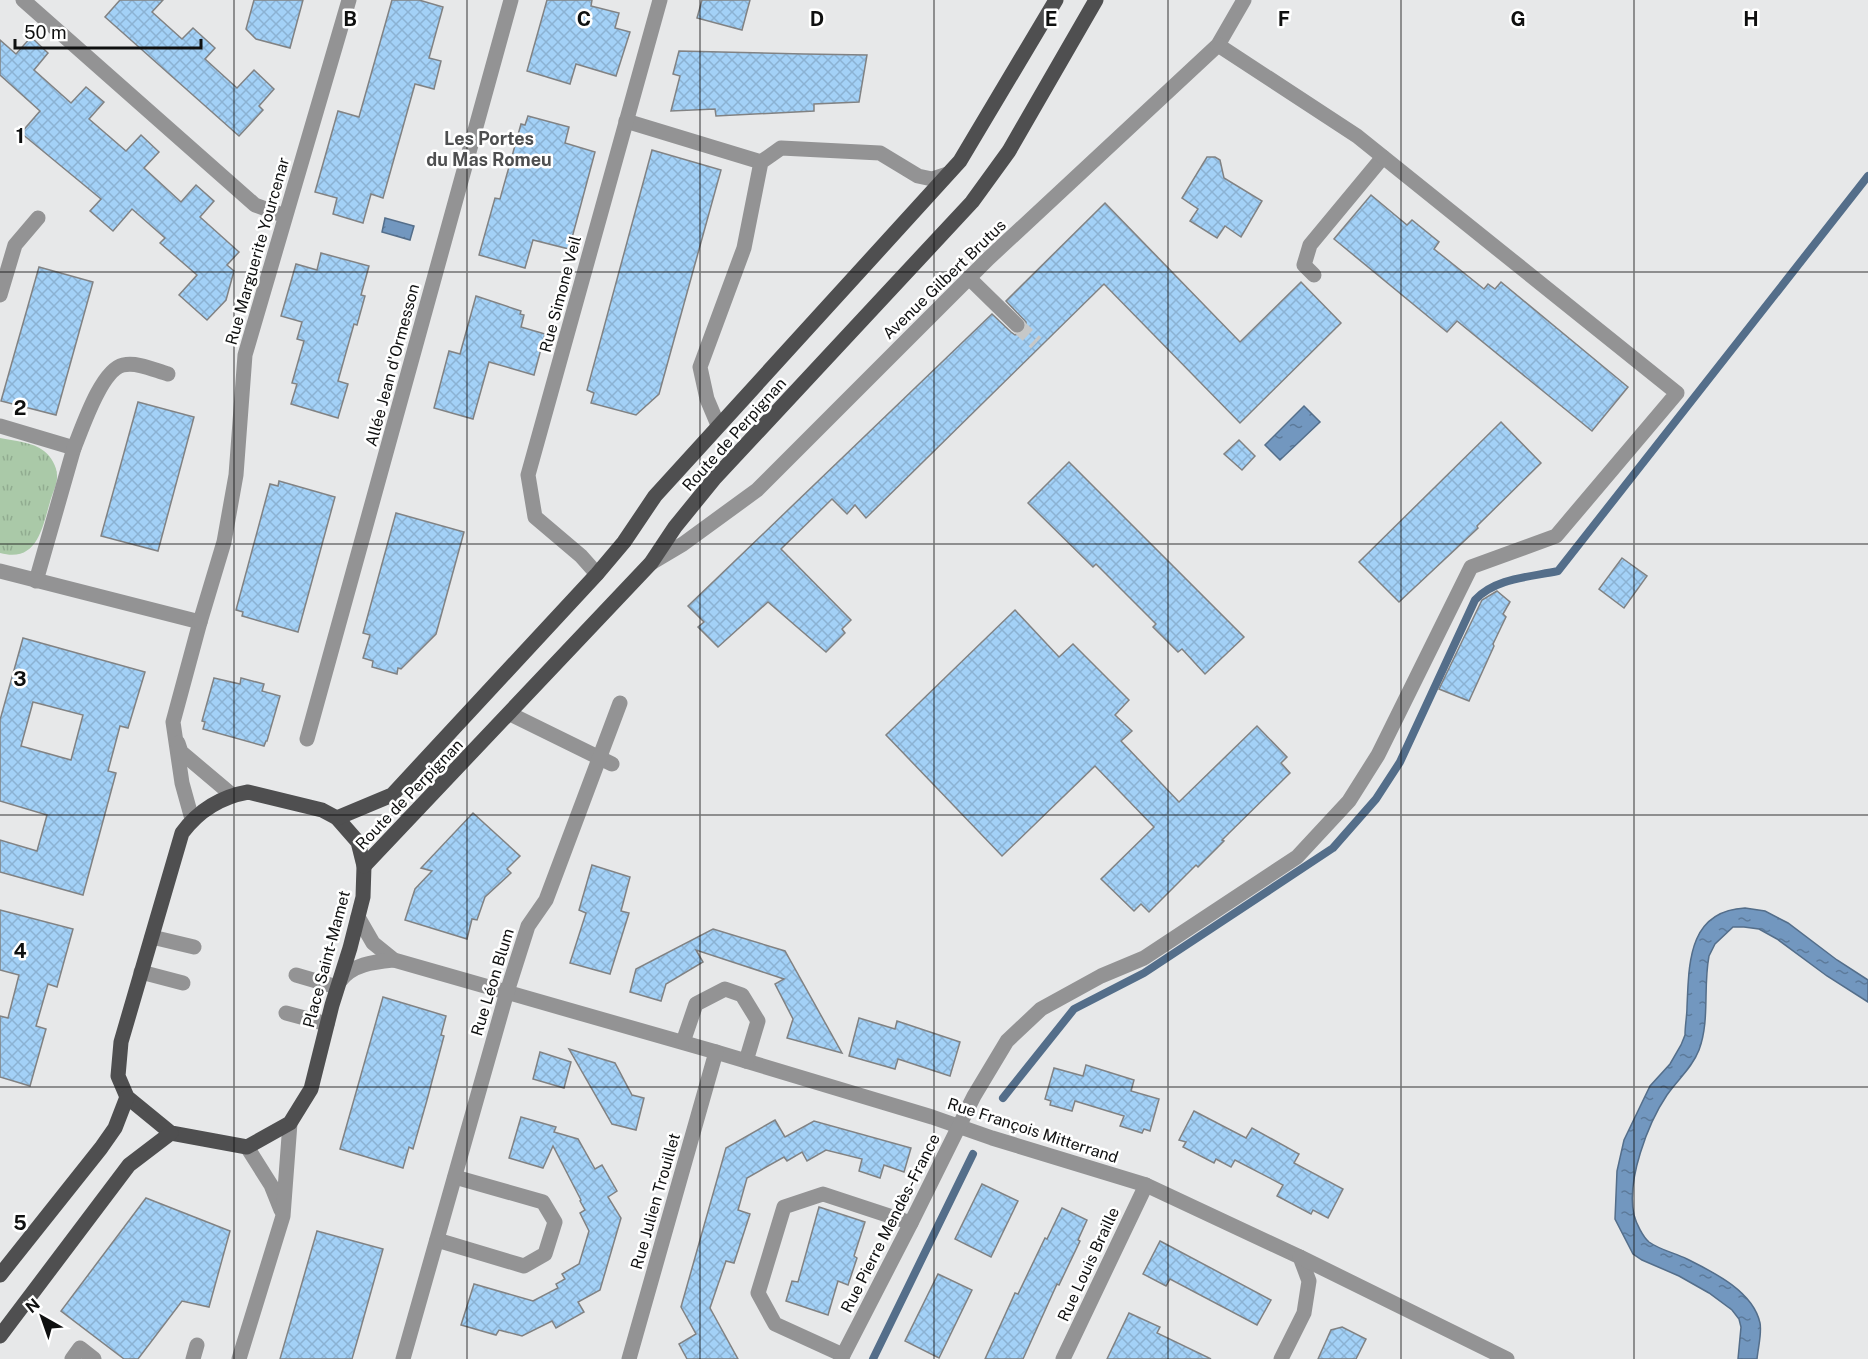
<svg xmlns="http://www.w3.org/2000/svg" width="1868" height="1359" font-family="'Public Sans',sans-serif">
<defs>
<pattern id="grass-tufts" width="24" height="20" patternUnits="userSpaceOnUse" patternTransform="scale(1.5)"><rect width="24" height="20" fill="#aac9a8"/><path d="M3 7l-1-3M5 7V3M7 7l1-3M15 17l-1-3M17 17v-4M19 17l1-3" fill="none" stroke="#91ac90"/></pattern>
<pattern id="water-ripples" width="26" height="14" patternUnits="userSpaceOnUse" patternTransform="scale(1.5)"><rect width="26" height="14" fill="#7297bf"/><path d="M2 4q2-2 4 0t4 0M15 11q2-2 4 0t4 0" fill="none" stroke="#5c7a9a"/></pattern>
<pattern id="building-cross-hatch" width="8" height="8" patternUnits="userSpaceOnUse" patternTransform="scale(1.5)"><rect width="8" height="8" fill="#a3d1f7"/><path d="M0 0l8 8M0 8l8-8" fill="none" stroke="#8bb2d3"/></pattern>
</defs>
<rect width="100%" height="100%" fill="#e7e8e9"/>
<path fill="url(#grass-tufts)" d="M0 438C14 441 33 442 44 451 51 456 57 467 57 475 58 483 52 494 50 502 42 529 37 563 0 553Z"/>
<g fill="url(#water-ripples)" stroke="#546e8a" stroke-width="1.5">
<polygon points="385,218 414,226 410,240 382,232"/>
<polygon points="1304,406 1320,422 1280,460 1265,445"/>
<path d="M1745 908 1765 911 1788 923 1837 960 1868 980V1002L1827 976 1777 939 1759 929 1744 927H1733L1715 944 1709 956C1703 987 1710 1021 1699 1050 1692 1068 1678 1079 1667 1095 1648 1123 1626 1181 1634 1215 1636 1223 1643 1237 1649 1242 1660 1250 1675 1253 1687 1259 1713 1272 1753 1291 1760 1323 1762 1333 1758 1348 1757 1359H1738L1741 1327 1739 1319 1732 1310 1709 1293 1679 1276 1642 1260 1633 1254 1615 1219 1617 1171 1624 1140 1650 1086 1670 1064 1681 1045 1685 1035C1685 1025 1687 1016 1687 1007 1689 963 1688 911 1745 908Z"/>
</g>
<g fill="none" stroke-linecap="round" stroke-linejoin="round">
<g stroke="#546e8a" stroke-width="8">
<path d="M1003 1098 1074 1009 1144 973 1333 848 1376 799 1400 762 1475 600C1495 578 1530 577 1558 571L1868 176"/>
<polyline points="873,1359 973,1154"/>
</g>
</g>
<g fill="url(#building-cross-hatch)" stroke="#818283" stroke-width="1.5" fill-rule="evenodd">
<polygon points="120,0 163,0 152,12 182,39 193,28 215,48 205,59 237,88 254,70 274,89 259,106 263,110 239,136 105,17"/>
<polygon points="254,0 303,0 290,48 256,39 246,29"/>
<polygon points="392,0 419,0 443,7 429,58 441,61 434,89 415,84 383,198 371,194 363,223 333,214 337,198 315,192 338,111 359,117"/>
<polygon points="547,0 592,0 591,6 619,13 615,28 630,32 616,76 576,64 570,84 527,71"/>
<polygon points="702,0 750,0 742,30 697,18"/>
<polygon points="31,37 48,53 34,70 71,103 86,87 104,102 89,119 126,151 141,135 159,152 144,168 181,202 196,185 214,201 200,217 239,252 227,265 234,271 226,300 207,320 179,295 197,275 160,243 165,238 132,209 113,231 90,211 101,199 21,133 40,111 0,75 0,40 16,54"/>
<polygon points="679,51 804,54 867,55 859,102 814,104 814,111 716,116 715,109 671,111 680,76 673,74"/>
<polygon points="528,116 569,127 565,143 595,152 569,249 533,240 525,268 479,255 495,198 500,199 521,124 525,125"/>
<polygon points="652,150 721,170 659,394 636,415 591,403 594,393 587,390"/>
<polygon points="1207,157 1215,157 1220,160 1224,178 1262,201 1241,237 1225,226 1217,238 1190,221 1198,209 1182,198"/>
<polygon points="1371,195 1407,225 1412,220 1439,242 1434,249 1484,289 1488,284 1495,289 1501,282 1628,387 1592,431 1457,321 1447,332 1334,239"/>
<polygon points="1105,203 1240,342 1301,282 1341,323 1240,423 1104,284 866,518 855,505 847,514 832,499 781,549 851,620 842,629 845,633 826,652 768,602 718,647 698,627 704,622 688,606 992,314 1011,332 1015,335 1024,332 1026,328 1026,322 1006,301"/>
<polygon points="321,253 369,266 361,295 365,296 357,325 354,324 338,381 348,384 338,418 291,404 297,384 292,383 304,341 297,339 302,322 281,316 296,264 317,270"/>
<polygon points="39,267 93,282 56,415 1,401"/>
<polygon points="476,296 521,311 520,314 524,315 521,327 545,334 534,375 489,362 473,419 434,408 449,351 460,354"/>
<polygon points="138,402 194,417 158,551 101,536"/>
<polygon points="1501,422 1541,463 1477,526 1478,528 1399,602 1359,562"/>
<polygon points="1239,440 1255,456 1242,470 1224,454"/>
<polygon points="1069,462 1244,637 1205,674 1182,649 1178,652 1153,627 1156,624 1096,564 1093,567 1028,503"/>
<polygon points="279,481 335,497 298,632 242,616 243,612 236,610 270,484 278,486"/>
<polygon points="396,513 464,532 436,634 401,669 398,668 397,674 372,667 373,661 363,658 370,635 363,633"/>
<polygon points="1622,558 1647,576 1624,608 1599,589"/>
<polygon points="1497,591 1510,602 1503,614 1506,617 1493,644 1494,646 1469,701 1439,689 1482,600"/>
<polygon points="1015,610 1059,657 1073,644 1129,700 1115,715 1132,731 1121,741 1179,802 1257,726 1287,757 1281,763 1290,773 1222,840 1224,841 1198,867 1196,865 1149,912 1141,904 1134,911 1101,879 1154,827 1095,766 1002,856 886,735"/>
<path d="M23 638 145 672 128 728 120 726 108 771 116 773 83 895 0 872V840L37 851 47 815 0 801V720ZM33 702 83 715 71 760 21 746Z"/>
<polygon points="214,678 240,684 241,678 264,684 262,691 280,696 267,741 266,741 264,746 203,729 205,722 202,721"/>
<polygon points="473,813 520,856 507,869 511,873 485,897 477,920 472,919 467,939 405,920 415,889 432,871 421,868"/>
<polygon points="592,865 630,877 621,911 629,913 610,974 570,963 586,913 579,910"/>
<polygon points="0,910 73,929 57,987 48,984 36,1026 46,1029 30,1086 0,1077 0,1016 8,1018 19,975 0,970"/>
<polygon points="713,929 785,951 842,1053 787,1038 793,1019 775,984 784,979 696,950 703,962 666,984 661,1001 630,992 636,969"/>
<polygon points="383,997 446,1016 441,1035 444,1036 427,1100 413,1149 409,1147 403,1168 340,1149"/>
<polygon points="859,1018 895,1029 897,1021 960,1042 950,1076 898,1059 895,1069 849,1056"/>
<polygon points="569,1049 615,1063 632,1095 644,1098 636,1130 612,1124"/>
<polygon points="540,1052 571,1062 564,1088 533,1079"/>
<polygon points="1086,1065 1134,1080 1131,1091 1159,1099 1150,1131 1144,1129 1142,1133 1120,1126 1124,1116 1075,1101 1072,1111 1050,1105 1051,1101 1045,1099 1054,1068 1083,1076"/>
<polygon points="1194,1111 1246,1138 1252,1128 1299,1154 1294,1163 1343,1189 1328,1218 1313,1210 1311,1214 1277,1196 1283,1185 1235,1160 1231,1167 1216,1159 1214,1163 1183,1147 1186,1142 1179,1140"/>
<polygon points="521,1117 556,1127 554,1132 578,1139 595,1169 602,1165 617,1191 608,1197 621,1218 600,1290 578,1302 584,1312 556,1328 552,1321 522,1336 499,1330 496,1335 461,1325 474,1284 533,1301 558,1288 556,1284 565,1279 562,1274 579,1264 589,1231 580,1213 585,1210 580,1201 581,1200 553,1146 543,1168 509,1158"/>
<polygon points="775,1120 785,1137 814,1121 911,1148 904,1172 884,1165 880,1178 859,1171 862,1159 826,1150 807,1161 802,1152 787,1161 784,1157 747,1178 738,1210 750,1214 734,1263 726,1261 710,1308 738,1359 687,1359 679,1344 696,1334 681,1307 726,1148"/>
<polygon points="982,1184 1018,1201 991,1257 955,1239"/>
<polygon points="146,1198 230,1231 209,1307 182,1301 138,1359 124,1359 61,1311"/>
<polygon points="819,1207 865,1222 854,1256 857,1258 848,1285 838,1281 828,1315 786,1301 792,1281 798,1282"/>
<polygon points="1062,1208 1087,1220 1078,1240 1080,1241 1059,1285 1057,1284 1023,1359 985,1359 1015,1293 1018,1294 1045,1238 1047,1239"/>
<polygon points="317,1231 383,1249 358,1338 352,1359 280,1359"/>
<polygon points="1160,1241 1271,1300 1257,1325 1170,1279 1166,1286 1143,1274"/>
<polygon points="938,1274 972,1290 939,1358 905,1341"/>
<polygon points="1129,1313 1160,1327 1157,1333 1211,1359 1107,1359"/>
<polygon points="1342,1327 1366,1339 1356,1359 1318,1359 1331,1330"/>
</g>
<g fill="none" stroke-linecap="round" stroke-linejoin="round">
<polyline stroke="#c7c8c8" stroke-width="15" stroke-dasharray="15 8" stroke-linecap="butt" points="1017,325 1036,343"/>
<g stroke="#939394" stroke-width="15">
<polyline points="23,0 255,205 285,216"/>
<polyline points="626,121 761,162"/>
<polyline points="1314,275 1304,265 1310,245 1383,157"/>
<polyline points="969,278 1017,325"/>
<polyline points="0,295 15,245 38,218"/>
<polyline points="718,425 707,399 700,367 744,248 761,162 781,148 880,153 918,176 932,179 947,174"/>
<polyline points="0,426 74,448 36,581"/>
<path d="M74 448C82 429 101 370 123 365 138 362 154 370 168 374"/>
<polyline points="651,563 683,544 757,490 989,258 1218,45 1244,0"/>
<polyline points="0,571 200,622 173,722 182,783 192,819"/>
<polyline points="597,574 581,556 535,517 528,475 660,0"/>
<polyline points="200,622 224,542 236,475 245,355 349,0"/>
<polyline points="510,714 612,764"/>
<polyline points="307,739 511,0"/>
<polyline points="178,743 181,752 232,795"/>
<polyline points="358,917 373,943 394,960 716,1052 932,1117 992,1138 1146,1185 1300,1257 1309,1281 1304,1313 1281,1359"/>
<polyline points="152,937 194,947"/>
<polyline points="141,972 183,983"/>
<polyline points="296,975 337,987"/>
<path d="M340 981C352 964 374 962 394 960"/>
<polyline points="286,1013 327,1024"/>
<polyline points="683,1042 696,1004 725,989 742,995 758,1021 746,1061"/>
<polyline points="247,1147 271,1185 281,1210"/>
<polyline points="437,1240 524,1266 545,1254 555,1222 543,1202 455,1177"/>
<polyline points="1300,1257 1507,1359"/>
<polyline points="843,1355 775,1324 758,1293 784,1207 823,1194 911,1223"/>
<polyline points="72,1359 80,1348 94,1359"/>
<polyline points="193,1359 197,1345"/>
<polyline points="239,1359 283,1216 290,1123"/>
<polyline points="403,1359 507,992 528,926 546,900 620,703"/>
<polyline points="629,1359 716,1052"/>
<polyline points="841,1359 911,1223 974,1096 1007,1041 1041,1009 1101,976 1144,958 1297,857 1349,801 1378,755 1471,567 1556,536 1677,393 1357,136 1218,45"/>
<polyline points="1063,1359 1146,1185"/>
</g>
<g stroke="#4f4f50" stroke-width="15">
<path d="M248 792 322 810 337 818 358 842 364 866 363 897 350 948 332 1005 311 1089 290 1123 247 1147 171 1133 127 1097 118 1076 121 1042 182 833C199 810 220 797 248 792Z"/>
<polyline points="337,818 392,795 597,574 624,542 655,496 960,161 1056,0"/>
<polyline points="364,866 651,563 675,527 714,479 972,202 1009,151 1096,0"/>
<polyline points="0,1275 101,1148 115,1128 127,1097"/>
<polyline points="0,1336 129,1165 171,1133"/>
</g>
</g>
<path fill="none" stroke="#0f1010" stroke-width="1.5" stroke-opacity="0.55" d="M234 0V1359M467 0V1359M700 0V1359M934 0V1359M1168 0V1359M1401 0V1359M1634 0V1359M0 272H1868M0 544H1868M0 815H1868M0 1087H1868"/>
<g text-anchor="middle" stroke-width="5" stroke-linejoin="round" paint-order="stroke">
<g font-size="16" fill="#0f1010" stroke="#fff">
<text transform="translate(257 251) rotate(-74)" y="6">Rue Marguerite Yourcenar</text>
<text transform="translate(944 279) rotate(-44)" y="6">Avenue Gilbert Brutus</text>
<text transform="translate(560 294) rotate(-75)" y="6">Rue Simone Veil</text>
<text transform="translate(392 365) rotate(-75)" y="6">Allée Jean d'Ormesson</text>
<text transform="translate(734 434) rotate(-48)" y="6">Route de Perpignan</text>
<text transform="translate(409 794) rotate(-46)" y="6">Route de Perpignan</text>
<text transform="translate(326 959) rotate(-75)" y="6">Place Saint-Mamet</text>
<text transform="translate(492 982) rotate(-73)" y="6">Rue Léon Blum</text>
<text transform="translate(1033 1130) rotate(18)" y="6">Rue François Mitterrand</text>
<text transform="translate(655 1201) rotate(-74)" y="6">Rue Julien Trouillet</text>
<text transform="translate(890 1223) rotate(-63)" y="6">Rue Pierre Mendès-France</text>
<text transform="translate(1088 1264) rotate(-65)" y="6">Rue Louis Braille</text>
</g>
<g font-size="18" font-weight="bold" fill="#4e4f50" stroke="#fff">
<text x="489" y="145">Les Portes<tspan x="489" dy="21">du Mas Romeu</tspan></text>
</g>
</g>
<g font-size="20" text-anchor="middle" font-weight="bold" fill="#0f1010" stroke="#fff" stroke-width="5" stroke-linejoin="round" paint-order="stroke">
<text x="350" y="26">B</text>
<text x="584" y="26">C</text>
<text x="817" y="26">D</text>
<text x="1051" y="26">E</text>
<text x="1284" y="26">F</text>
<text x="1518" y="26">G</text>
<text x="1751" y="26">H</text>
<text x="20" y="143">1</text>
<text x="20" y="415">2</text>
<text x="20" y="686">3</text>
<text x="20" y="958">4</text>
<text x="20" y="1230">5</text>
</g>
<g transform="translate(42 1317) rotate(320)" stroke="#ffffff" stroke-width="4.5" paint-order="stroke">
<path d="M0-4.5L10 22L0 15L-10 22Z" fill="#0f1010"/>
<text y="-9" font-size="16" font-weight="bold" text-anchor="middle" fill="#0f1010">N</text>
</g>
<path d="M15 39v9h186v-9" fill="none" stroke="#0f1010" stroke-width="3"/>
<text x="24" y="39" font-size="18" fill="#0f1010" stroke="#ffffff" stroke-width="4.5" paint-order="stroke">50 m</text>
</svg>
